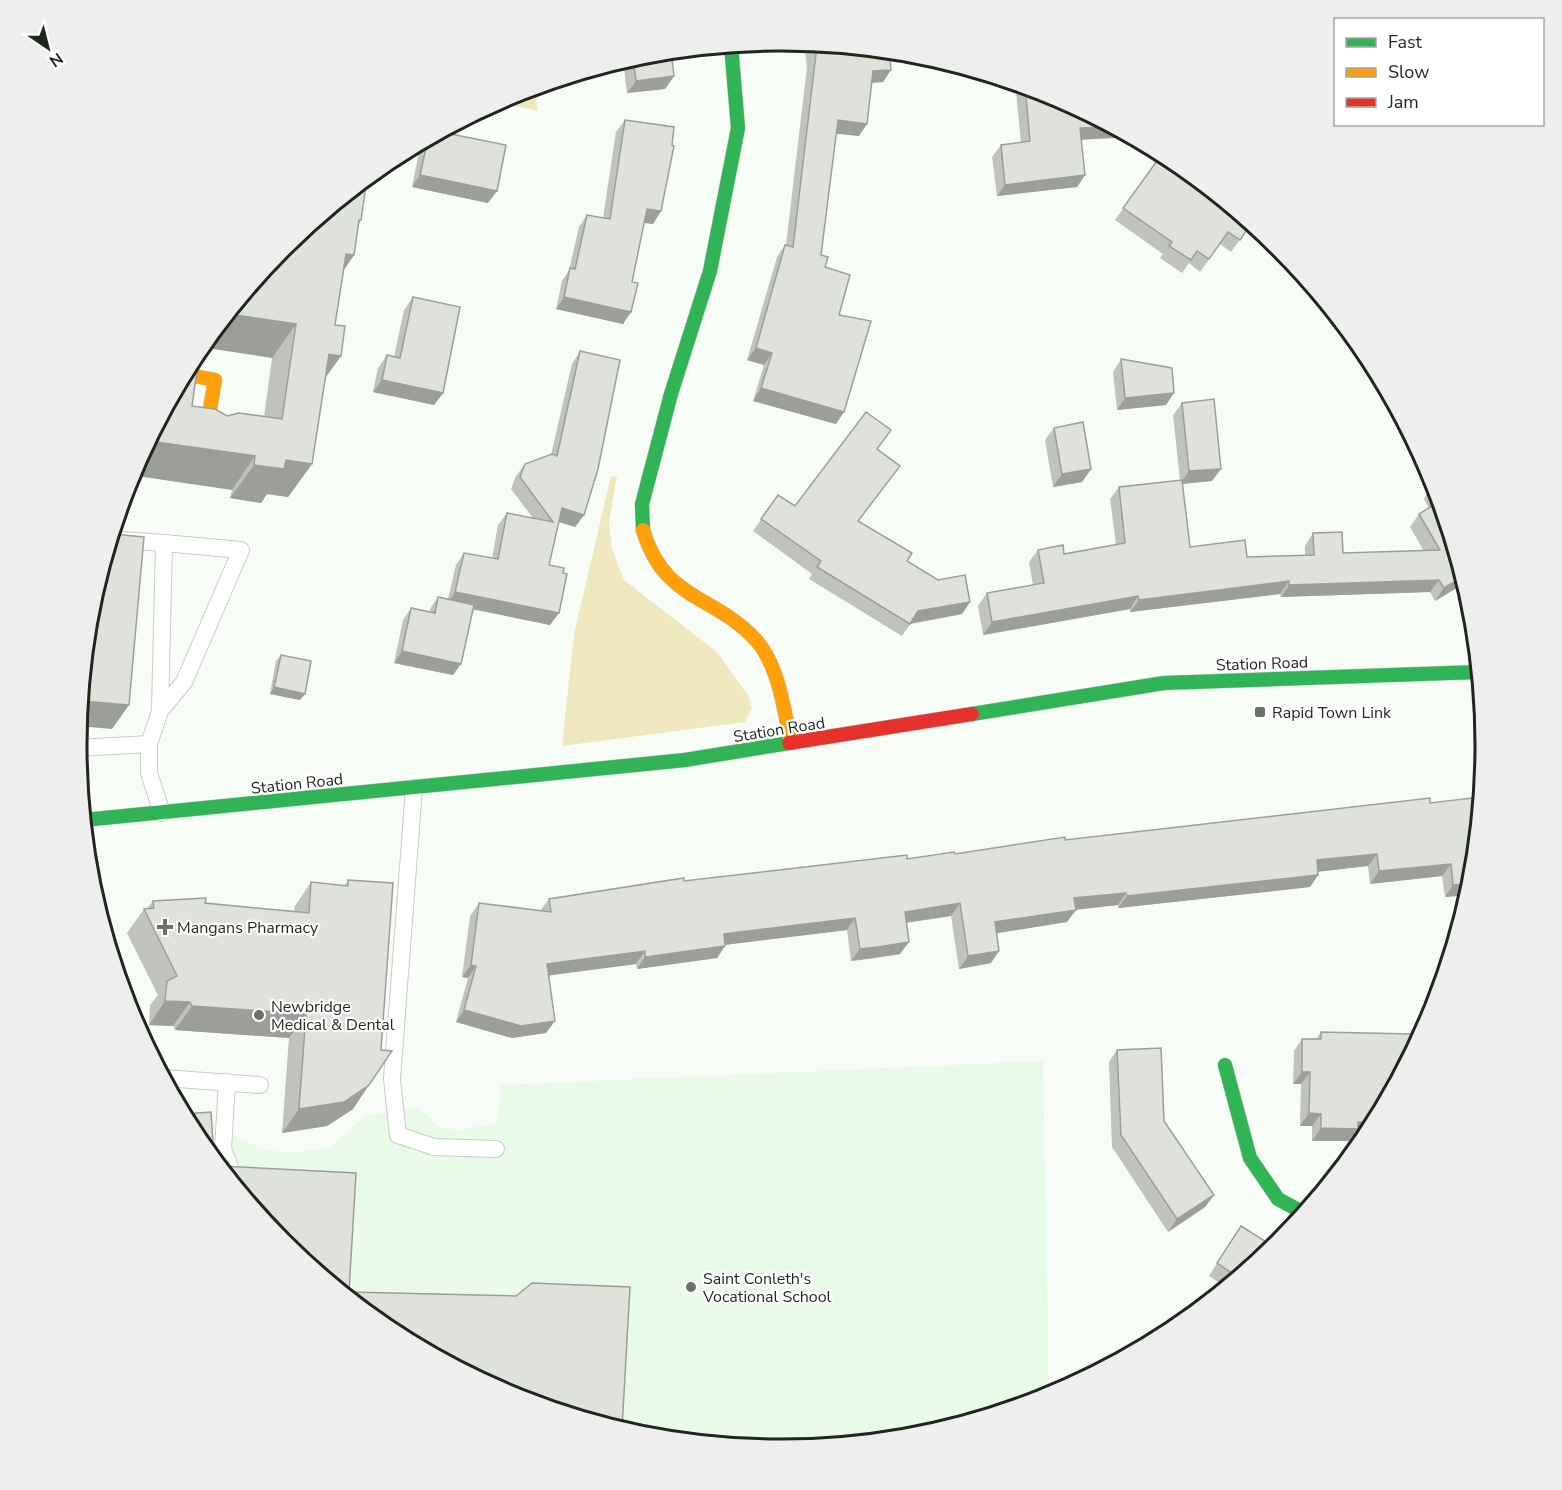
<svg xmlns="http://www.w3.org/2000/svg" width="1562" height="1490" font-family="'Nunito Sans',sans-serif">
<rect width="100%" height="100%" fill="#f7fcf7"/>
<polygon fill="#e9fae9" points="1043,1061 1049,1396 918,1436 781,1449 643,1436 511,1396 389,1331 283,1243 195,1136 188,1124 214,1121 214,1136 233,1136 271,1151 299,1152 330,1147 366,1115 419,1108 440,1127 460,1130 497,1123 501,1085"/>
<g fill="#efe8be">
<polygon points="534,87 538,111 496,102"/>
<polygon points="611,476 617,477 609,521 612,549 624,580 717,652 749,697 752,708 745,722 562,746 574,634"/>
</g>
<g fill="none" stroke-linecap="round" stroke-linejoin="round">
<g stroke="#c7cdc6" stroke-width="18">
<g id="lane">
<polyline points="120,540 164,543"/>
<polyline points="160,711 184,682 241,550 164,543 160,711 149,744 149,773 162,813"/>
<polyline points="77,748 149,744"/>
<polyline points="414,788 392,1079 398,1135 434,1147 496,1149"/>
<polyline points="164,1078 260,1085"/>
<polyline points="225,1173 230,1167 223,1149 227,1082"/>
</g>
</g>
<g stroke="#c7cdc6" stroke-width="15">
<g id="fast">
<polyline points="643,530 642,504 671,394 710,271 738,128 731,45"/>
<polyline points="972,714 1164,683 1478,672"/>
<polyline points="84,820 685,760 789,743"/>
<polyline points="1225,1065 1250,1158 1278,1199 1304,1213"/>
</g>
</g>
<g stroke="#c7cdc6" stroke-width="15">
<g id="slow">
<polyline points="184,374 215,380 206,431"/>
<path d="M643 530C664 601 713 594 755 639 779 665 784 710 791 743"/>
</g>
</g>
<g stroke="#c7cdc6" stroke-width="15">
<polyline id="jam" points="789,743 972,714"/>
</g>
<use href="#lane" stroke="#fefffe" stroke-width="16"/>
<use href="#fast" stroke="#30b455" stroke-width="14"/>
<use href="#slow" stroke="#ff9f0a" stroke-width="14"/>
<use href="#jam" stroke="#e5322d" stroke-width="14"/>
</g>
<g fill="#c0c2bc">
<polygon points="804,43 889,51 891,70 883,82 872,83 859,136 836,133 821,255 839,315 836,424 753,401 764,365 747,360 777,257 785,245 786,245 807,67"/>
<polygon points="644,54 674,76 665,89 627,93 623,60"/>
<polygon points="1021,85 1051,94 1131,137 1081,140 1085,175 1077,187 997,196 992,157 1001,145 1021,143 1016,92"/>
<polygon points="625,120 661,211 653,224 644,223 632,282 631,312 623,324 556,309 562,281 569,270 579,227 587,215 603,218 616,132"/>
<polygon points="441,132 488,203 412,187 421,142"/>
<polygon points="1162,154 1251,224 1231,252 1220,244 1200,272 1189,263 1182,273 1160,258 1163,254 1115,220"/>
<polygon points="367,178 361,220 359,224 354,255 344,270 335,325 341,356 326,377 312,464 288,497 267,494 261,503 230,498 232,490 192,406 227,416 264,417 272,358 283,247"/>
<polygon points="1286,255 1297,268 1286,269"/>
<polygon points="413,297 443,393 434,405 373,392 378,368 387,355 394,357 404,310"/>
<polygon points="580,351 584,515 575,527 559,522 549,565 550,625 473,609 453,675 394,663 403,620 411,608 430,612 430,609 438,597 448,599 456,565 464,553 492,558 498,525 507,513 533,518 511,489 516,476 525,464 551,455 572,364"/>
<polygon points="1121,359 1166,405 1117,410 1113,372"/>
<polygon points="1182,403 1212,481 1182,484 1190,547 1247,557 1305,555 1305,546 1313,533 1343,553 1424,551 1410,527 1419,514 1429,508 1424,499 1428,492 1421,473 1426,465 1432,476 1465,583 1435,601 1430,592 1281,597 1280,594 1130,612 1130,609 983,635 978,606 987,593 1033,585 1029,562 1038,550 1064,554 1116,544 1110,499 1119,487 1180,480 1173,415"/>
<polygon points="1054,428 1091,469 1082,482 1053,487 1045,440"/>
<polygon points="877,449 891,478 859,521 907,561 970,602 962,614 911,623 902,636 809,579 812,574 753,531 778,495 795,506"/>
<polygon points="281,655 305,694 300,700 270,694 276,661"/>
<polygon points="1430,803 1472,883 1468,895 1445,897 1442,876 1370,884 1368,866 1318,871 1318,875 1310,887 1118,908 1118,905 1076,909 1067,922 997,933 991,963 959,969 951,916 906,923 900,954 870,959 851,961 847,930 725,945 717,958 637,969 636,964 548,975 546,1033 512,1038 456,1022 468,978 462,977 470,916 479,903 540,911 549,899 684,881 955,854 1065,840"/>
<polygon points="348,880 369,1085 353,1109 327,1126 282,1133 289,1038 175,1030 173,1026 149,1025 150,1005 158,995 127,933 144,909 147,909 153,901 205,903 294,911 295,906 311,882 344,886"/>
<polygon points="1321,1032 1353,1135 1349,1141 1312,1141 1312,1126 1300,1126 1301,1084 1293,1084 1294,1051 1302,1039 1316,1039"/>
<polygon points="1117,1050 1214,1195 1205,1207 1168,1232 1112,1147 1109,1062"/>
<polygon points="1241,1226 1274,1247 1226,1287 1209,1276"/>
</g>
<g fill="#9c9e99">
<polygon points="891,70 883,82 865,83 873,71"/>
<polygon points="674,76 665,89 627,93 636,81"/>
<polygon points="838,120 867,124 859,136 829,133"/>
<polygon points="1112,127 1131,137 1072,140 1080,128"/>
<polygon points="420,175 497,191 488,203 412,187"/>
<polygon points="1085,175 1077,187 997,196 1005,185"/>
<polygon points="647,209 661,211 653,224 639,222"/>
<polygon points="346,254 354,255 331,288"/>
<polygon points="1291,261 1297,268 1286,269"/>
<polygon points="564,297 631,312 623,324 556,309"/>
<polygon points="228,314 296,324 272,358 200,347"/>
<polygon points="756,348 772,353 764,365 747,360"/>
<polygon points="329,354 341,356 317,389"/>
<polygon points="382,380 443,393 434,405 373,392"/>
<polygon points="761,388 844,412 836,424 753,401"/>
<polygon points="1174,393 1166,405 1117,410 1125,398"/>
<polygon points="149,441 255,456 232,490 130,475"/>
<polygon points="286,460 312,464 288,497 267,494 261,503 230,498 254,465"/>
<polygon points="1091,469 1082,482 1053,487 1062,474"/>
<polygon points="1221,469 1212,481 1180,484 1189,471"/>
<polygon points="562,508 584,515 575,527 553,520"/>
<polygon points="1463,577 1465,583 1435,601 1444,588"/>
<polygon points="1439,580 1430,592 1281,597 1289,585"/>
<polygon points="1289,581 1280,594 1130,612 1139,600"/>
<polygon points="455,592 559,613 550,625 447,604"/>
<polygon points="1138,596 1130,609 983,635 992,622"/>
<polygon points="970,602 962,614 910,624 918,611"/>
<polygon points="402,651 461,664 453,675 394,663"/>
<polygon points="274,687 305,694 300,700 270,694"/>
<polygon points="81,701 129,705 112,729 78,726"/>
<polygon points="1377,854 1368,866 1308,873 1317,860"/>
<polygon points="1451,864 1442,876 1370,884 1379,871"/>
<polygon points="1318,875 1310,887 1118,908 1127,896"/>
<polygon points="1472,883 1468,895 1445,897 1453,885"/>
<polygon points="1126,893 1118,905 1066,911 1074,898"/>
<polygon points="960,903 951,916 896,924 905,912"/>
<polygon points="1076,910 1067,922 986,935 995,922"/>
<polygon points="855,918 847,930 715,946 724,934"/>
<polygon points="909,942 900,954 851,961 860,949"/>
<polygon points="725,946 717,958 637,969 645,957"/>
<polygon points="645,951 636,964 538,977 547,964"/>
<polygon points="999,951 991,963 959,969 968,956"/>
<polygon points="471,965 476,966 468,978 462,977"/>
<polygon points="165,1001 190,1002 173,1026 149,1025"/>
<polygon points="192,1006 306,1014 289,1038 175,1030"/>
<polygon points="464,1010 555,1021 546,1033 512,1038 456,1022"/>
<polygon points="1302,1072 1310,1072 1301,1084 1293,1084"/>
<polygon points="369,1085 353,1109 327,1126 282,1133 299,1109"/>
<polygon points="1309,1113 1321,1114 1312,1126 1300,1126"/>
<polygon points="1358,1122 1374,1122 1368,1135 1353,1135 1349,1141 1312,1141 1321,1128"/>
<polygon points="1214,1195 1205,1207 1168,1232 1177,1219"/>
</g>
<g fill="#dfe2db" stroke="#9c9e99" stroke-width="1.5">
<polygon points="814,44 889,51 891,70 873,71 867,124 838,120 821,255 828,257 825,267 850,275 839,315 871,321 844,412 761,388 772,353 756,348 785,245 793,247 816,54"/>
<polygon points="671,51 674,76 636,81 633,57 644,54"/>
<polygon points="1025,86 1051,94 1112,127 1080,128 1085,175 1005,185 1001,145 1030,141"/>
<polygon points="625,120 674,127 672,145 674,146 661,211 647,209 632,282 638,283 631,312 564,297 570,268 575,269 587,215 610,219"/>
<polygon points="441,132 506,145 497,191 420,175 428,139"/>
<polygon points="1162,154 1173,159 1251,224 1240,240 1228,232 1209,259 1197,251 1191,260 1169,246 1172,242 1123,208"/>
<polygon points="367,178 361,220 359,220 354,255 346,254 335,325 345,326 341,356 329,354 312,464 286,460 284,469 254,465 255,456 149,441 196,353 199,357 192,406 215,409 227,416 239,413 282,419 296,324 228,314 283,247 322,215 325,216 326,212"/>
<polygon points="413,297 460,307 443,393 382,380 387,355 400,358"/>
<polygon points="580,351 620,360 598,469 584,515 562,508 549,565 564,568 563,573 567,574 559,613 455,592 464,553 498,559 507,513 553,522 520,477 525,464 552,454 557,456"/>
<polygon points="1121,359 1172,368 1174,393 1125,398"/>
<polygon points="1214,399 1221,469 1189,471 1182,403"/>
<polygon points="866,412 891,430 877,449 900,466 858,521 912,553 907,561 938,580 965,575 970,602 918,611 910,624 817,567 821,561 761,519 778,495 795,506"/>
<polygon points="1083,422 1091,469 1062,474 1054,428"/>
<polygon points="1182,480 1190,547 1245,540 1247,557 1314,555 1313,533 1342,532 1343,553 1440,550 1419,514 1440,501 1463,577 1444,588 1439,580 1289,585 1289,581 1139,600 1138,596 992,622 987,593 1044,583 1038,550 1063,545 1064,554 1125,543 1119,487"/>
<polygon points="1435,485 1438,495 1433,486"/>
<polygon points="112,534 144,537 129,705 81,701 90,607"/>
<polygon points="438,597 474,605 461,664 402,651 411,608 435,613"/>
<polygon points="281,655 311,661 305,694 274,687"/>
<polygon points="1480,797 1472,883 1453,885 1451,864 1379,871 1377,854 1317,860 1318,875 1127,896 1126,893 1074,898 1076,910 995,922 999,951 968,956 960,903 905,912 909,942 878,947 860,949 855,918 724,934 725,946 645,957 645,951 547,964 555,1021 521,1026 464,1010 476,966 471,965 479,903 551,912 549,899 684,878 684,881 907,855 907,859 954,852 955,854 1065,837 1065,840 1430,798 1430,803"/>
<polygon points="348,880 393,883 381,1050 392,1051 369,1085 344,1102 299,1109 306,1014 192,1006 190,1002 165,1001 167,981 177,976 144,909 154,908 153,901 206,898 205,903 309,913 311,882 348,886"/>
<polygon points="1321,1032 1411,1034 1422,1033 1374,1122 1358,1122 1358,1129 1321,1128 1321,1114 1309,1113 1310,1072 1302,1072 1302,1039 1321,1039"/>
<polygon points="1161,1048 1164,1121 1214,1195 1177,1219 1121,1135 1117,1050"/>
<polygon points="211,1112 214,1159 195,1136 183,1114"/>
<polygon points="220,1166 356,1173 349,1292 516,1296 532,1283 630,1287 622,1429 511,1396 389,1331 283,1243"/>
<polygon points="1241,1226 1274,1247 1238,1277 1217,1263"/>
</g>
<g fill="#6b716a" stroke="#fff" stroke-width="2">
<rect x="1254" y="706" width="12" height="12" rx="3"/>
<path d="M162 918h6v6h6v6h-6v6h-6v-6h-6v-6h6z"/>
<circle cx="259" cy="1015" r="6"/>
<circle cx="691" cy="1287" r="6"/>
</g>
<g text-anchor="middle" stroke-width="4.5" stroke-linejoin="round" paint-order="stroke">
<g font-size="16" fill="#1f261e" stroke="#fff">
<text transform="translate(1262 663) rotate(-2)" y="6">Station Road</text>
<text transform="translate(779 729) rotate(-9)" y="6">Station Road</text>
<text transform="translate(297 783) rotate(-6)" y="6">Station Road</text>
</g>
<g font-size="16" fill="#1f261e" stroke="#fff" text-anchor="start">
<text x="1272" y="718">Rapid Town Link</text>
<text x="177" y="933">Mangans Pharmacy</text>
<text x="271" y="1012">Newbridge<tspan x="271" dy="18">Medical &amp; Dental</tspan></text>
<text x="703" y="1284">Saint Conleth's<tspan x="703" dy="18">Vocational School</tspan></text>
</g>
</g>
<path d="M0 0H1562V1490H0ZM87 745a694 694 0 1 1 1388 0a694 694 0 1 1-1388 0Z" fill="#edeeed" fill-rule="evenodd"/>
<path fill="none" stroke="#1f261e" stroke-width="3" d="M87 745a694 694 0 1 1 1388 0a694 694 0 1 1-1388 0Z"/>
<rect x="1334" y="18" width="210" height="108" fill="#ffffff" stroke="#a5a8a5" stroke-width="1.5"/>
<rect x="1346" y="38" width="30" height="9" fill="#30b455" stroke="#a5a8a5" stroke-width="1.5"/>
<text x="1388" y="48" font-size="18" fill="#1f261e">Fast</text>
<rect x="1346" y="68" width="30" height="9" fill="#ff9f0a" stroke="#a5a8a5" stroke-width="1.5"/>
<text x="1388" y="78" font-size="18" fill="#1f261e">Slow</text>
<rect x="1346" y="98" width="30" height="9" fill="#e5322d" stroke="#a5a8a5" stroke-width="1.5"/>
<text x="1388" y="108" font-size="18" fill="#1f261e">Jam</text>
<g transform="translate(48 48) rotate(145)" stroke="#ffffff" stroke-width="4.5" paint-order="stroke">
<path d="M0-4.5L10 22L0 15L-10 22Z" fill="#1f261e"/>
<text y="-9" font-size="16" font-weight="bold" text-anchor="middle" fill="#1f261e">N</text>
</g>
</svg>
